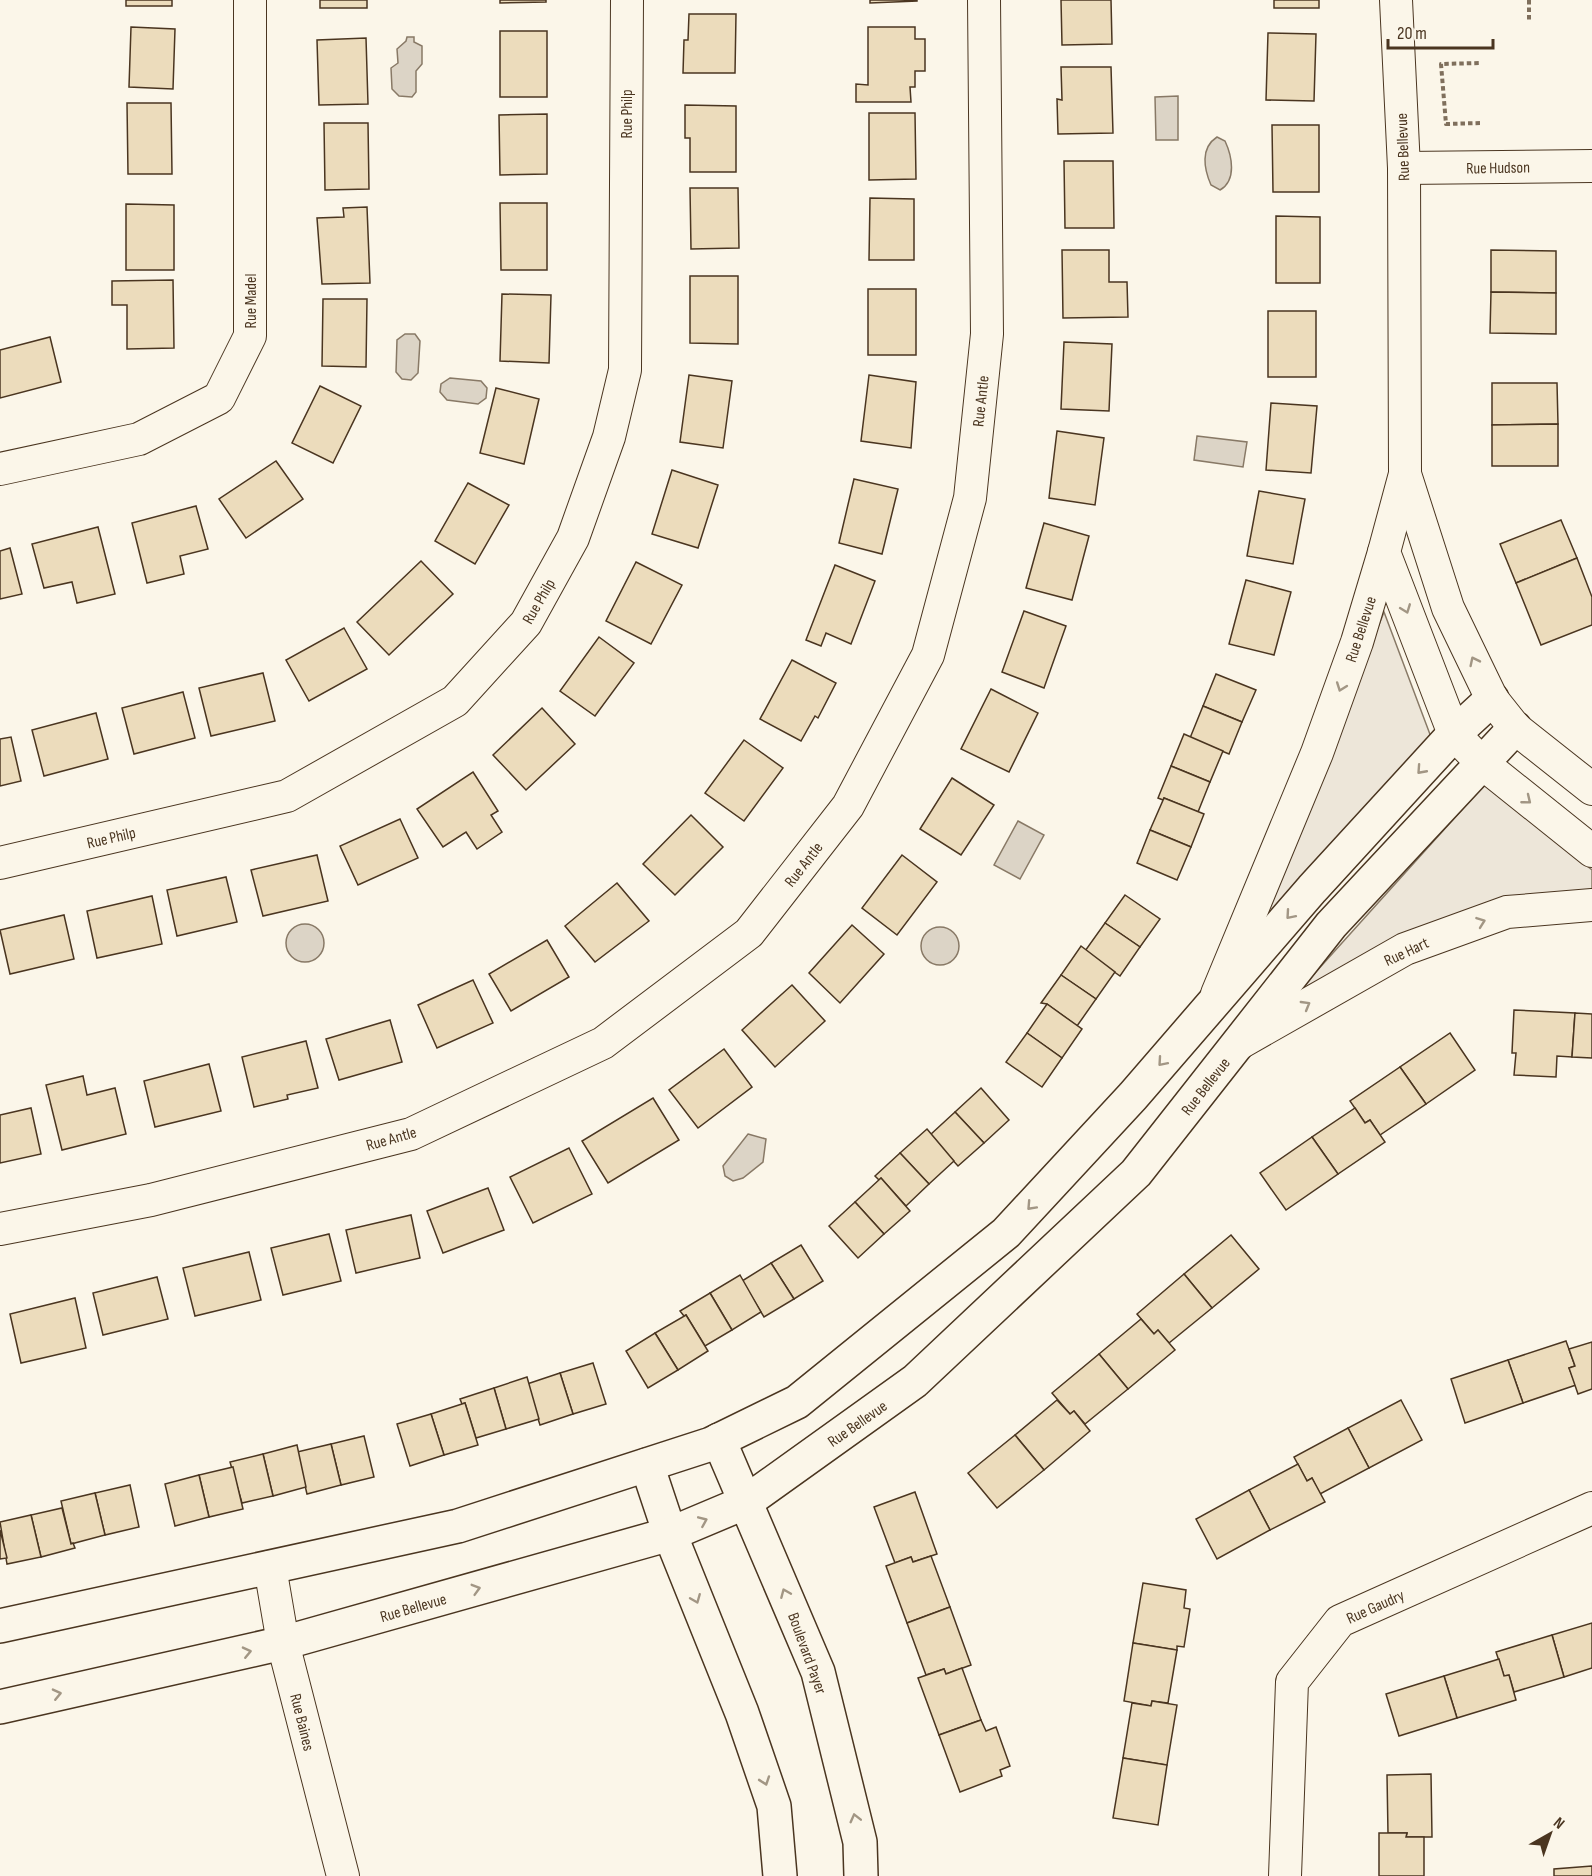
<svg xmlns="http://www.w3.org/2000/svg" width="1592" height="1876" font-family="'Sofia Sans Condensed',sans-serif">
<rect width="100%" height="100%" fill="#fbf6e9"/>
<g fill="#ede6d9" stroke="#887966" stroke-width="1.5">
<polygon points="1384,612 1431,737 1263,921"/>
<polygon points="1486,783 1592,870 1592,897 1287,1004"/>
</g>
<g fill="#dcd4c6" stroke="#887966" stroke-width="1.5">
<polygon points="407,37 414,37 414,42 422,46 422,64 416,71 416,92 412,97 399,96 392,89 391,68 398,63 397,49 406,41"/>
<polygon points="1178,96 1178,140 1156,140 1155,97"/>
<path d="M1217 137 1225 141C1232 156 1237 180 1220 190L1211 185C1204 169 1200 148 1217 137Z"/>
<polygon points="405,334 415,334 420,341 418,373 411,380 402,379 396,372 397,340"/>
<polygon points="450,378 481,381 487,388 486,398 478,404 447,400 440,392 441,384"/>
<polygon points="1197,436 1247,442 1243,467 1194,460"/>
<polygon points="1018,821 1044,835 1020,879 994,865"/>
<circle cx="305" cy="943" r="19"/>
<circle cx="940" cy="946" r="19"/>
<polygon points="748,1134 766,1139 763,1162 743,1178 733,1181 725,1176 723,1166"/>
</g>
<g fill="#ecdcbc" stroke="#4a3520" stroke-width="1.5">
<rect x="126" y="0" width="46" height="6"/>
<rect x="320" y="0" width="47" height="8"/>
<polygon points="500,0 546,0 546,2 500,3"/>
<polygon points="870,0 917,0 917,1 870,3"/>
<polygon points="1061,0 1111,0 1112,44 1062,45"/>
<rect x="1274" y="0" width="45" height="8"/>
<polygon points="689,14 736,14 735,73 683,73 684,40 688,40"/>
<polygon points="131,27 175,29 173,89 129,87"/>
<polygon points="868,27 915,27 915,39 925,39 925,71 915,71 915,87 910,87 911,102 856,102 856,84 868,85"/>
<rect x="500" y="31" width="47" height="66"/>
<polygon points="1268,33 1316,34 1314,101 1266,100"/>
<polygon points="366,38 368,104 319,105 317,40"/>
<polygon points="1061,67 1111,67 1113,133 1058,134 1057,99 1062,100"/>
<polygon points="127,103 171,103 172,174 128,174"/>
<polygon points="685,105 736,106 736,172 690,172 690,138 685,138"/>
<polygon points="869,113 915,113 916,179 869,180"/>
<polygon points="547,114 547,174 500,175 499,115"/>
<polygon points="324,123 368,123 369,189 325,190"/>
<polygon points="1272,125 1319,125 1319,192 1273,192"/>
<polygon points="1064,161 1113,161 1114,228 1065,228"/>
<polygon points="690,188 738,188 739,248 691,249"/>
<polygon points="870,198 914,199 914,260 869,260"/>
<polygon points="500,203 547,203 547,270 501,270"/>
<polygon points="126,204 174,205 174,270 126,270"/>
<polygon points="367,207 370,283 322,284 317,218 344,217 343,208"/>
<polygon points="1276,216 1320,217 1320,283 1276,283"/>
<polygon points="1062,250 1109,250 1109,282 1127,282 1128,317 1063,318"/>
<polygon points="1491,250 1556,251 1556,293 1491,292"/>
<polygon points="690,276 738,276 738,344 690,343"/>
<polygon points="173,280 174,348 127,349 127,305 112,305 112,281"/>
<rect x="868" y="289" width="48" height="66"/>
<polygon points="1491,292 1556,293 1556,334 1490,333"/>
<polygon points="502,294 551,295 549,363 500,361"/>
<polygon points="323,299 367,299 366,367 322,366"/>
<rect x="1268" y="311" width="48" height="66"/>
<polygon points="50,337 61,382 0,398 0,350"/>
<polygon points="1064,342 1112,344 1109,411 1061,409"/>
<polygon points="689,375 732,381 723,448 680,442"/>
<polygon points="869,375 916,382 911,448 861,441"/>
<polygon points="1492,383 1557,383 1558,424 1492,425"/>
<polygon points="320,386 361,406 333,463 292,443"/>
<polygon points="496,388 539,399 524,464 480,453"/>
<polygon points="1271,403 1317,406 1311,473 1266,470"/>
<polygon points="1558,424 1558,466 1492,466 1492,425"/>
<polygon points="1057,431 1104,438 1095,505 1049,498"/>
<polygon points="276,461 303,499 246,538 219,499"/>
<polygon points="672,470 718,485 698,548 652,534"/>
<polygon points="854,479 898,489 882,554 839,543"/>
<polygon points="468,483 509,505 475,564 435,541"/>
<polygon points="1259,491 1305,499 1293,564 1247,556"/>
<polygon points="196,506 208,549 180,556 184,574 147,583 132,523"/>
<polygon points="1561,520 1577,558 1516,583 1500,544"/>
<polygon points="1044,523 1089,536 1072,600 1026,588"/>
<polygon points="98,527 115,594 77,603 72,582 44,588 32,544"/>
<polygon points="10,548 22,594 0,599 0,551"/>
<polygon points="1577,558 1592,597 1592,625 1541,645 1516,583"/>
<polygon points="421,561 453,594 389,655 357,622"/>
<polygon points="636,562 682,585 651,644 606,621"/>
<polygon points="835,565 875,581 851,644 826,633 821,646 806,640"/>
<polygon points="1246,580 1291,592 1274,655 1229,644"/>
<polygon points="1024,611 1066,626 1044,688 1002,672"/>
<polygon points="344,628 367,669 309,701 286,660"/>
<polygon points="599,637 634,663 595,716 560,691"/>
<polygon points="792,660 836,683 818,718 815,716 801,741 760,719"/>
<polygon points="263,673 275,721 211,736 199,688"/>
<polygon points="1216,674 1256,690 1242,722 1203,706"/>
<polygon points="991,689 1038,713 1009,772 961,749"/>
<polygon points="183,692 195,738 134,754 122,708"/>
<polygon points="1203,706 1242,722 1229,754 1190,738"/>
<polygon points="542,708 575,744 526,790 493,755"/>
<polygon points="96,713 108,759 44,776 32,730"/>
<polygon points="1184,734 1223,751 1210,782 1171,766"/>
<polygon points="11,737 21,781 0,786 0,739"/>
<polygon points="744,740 783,768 744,821 705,793"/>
<polygon points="1171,766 1210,782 1198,812 1164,798 1163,800 1158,798"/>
<polygon points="473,772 498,811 491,815 502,832 477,849 466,832 443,847 417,809"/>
<polygon points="952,778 994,805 961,855 920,829"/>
<polygon points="1164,798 1204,814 1191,847 1150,830"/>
<polygon points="691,815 723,847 675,895 643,864"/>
<polygon points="400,819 418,858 358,885 340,846"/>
<polygon points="1150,830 1191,847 1177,880 1137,863"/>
<polygon points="317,855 328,901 263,916 251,870"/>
<polygon points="902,855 937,882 897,935 862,908"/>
<polygon points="226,877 237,922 177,936 167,890"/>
<polygon points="617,883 649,921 595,962 565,926"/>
<polygon points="1125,895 1160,919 1140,947 1105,923"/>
<polygon points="152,896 162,944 97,958 87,911"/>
<polygon points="64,915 74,959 10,974 0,930"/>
<polygon points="1105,923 1140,947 1120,976 1085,951"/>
<polygon points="852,925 884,954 840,1003 809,973"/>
<polygon points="547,940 569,977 511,1011 489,974"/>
<polygon points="1081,946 1115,972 1096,999 1061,975"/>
<polygon points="1061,975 1096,999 1077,1026 1047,1004 1041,1003"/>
<polygon points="473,980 493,1023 437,1048 418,1005"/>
<polygon points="792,985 825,1021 775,1067 742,1030"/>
<polygon points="1047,1004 1082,1029 1062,1058 1027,1033"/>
<polygon points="1514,1010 1575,1013 1572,1057 1557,1056 1556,1077 1514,1075 1516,1053 1512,1053"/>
<polygon points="1575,1013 1592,1014 1592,1058 1572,1057"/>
<polygon points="390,1020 402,1062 339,1080 326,1039"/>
<polygon points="1027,1033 1062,1058 1042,1087 1006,1062"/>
<polygon points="1450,1033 1475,1070 1426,1104 1400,1067"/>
<polygon points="306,1041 318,1088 287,1095 288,1099 254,1107 242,1057"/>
<polygon points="724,1049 752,1087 698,1128 669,1090"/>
<polygon points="209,1064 221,1111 155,1127 144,1081"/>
<polygon points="1400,1067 1426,1104 1380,1135 1370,1120 1365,1123 1350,1101"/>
<polygon points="83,1076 87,1095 115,1088 126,1134 62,1150 46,1085"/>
<polygon points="981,1088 1009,1120 984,1143 955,1112"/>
<polygon points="653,1098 679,1140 608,1183 582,1141"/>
<polygon points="31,1108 41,1154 0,1163 0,1115"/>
<polygon points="1355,1108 1365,1123 1370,1120 1385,1142 1338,1174 1312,1137"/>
<polygon points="955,1112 984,1143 958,1166 930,1135"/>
<polygon points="927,1129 954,1161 929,1184 900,1153"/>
<polygon points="1312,1137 1338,1174 1286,1210 1260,1173"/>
<polygon points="569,1148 592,1194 533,1223 510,1177"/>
<polygon points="900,1153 929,1184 906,1206 881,1178 879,1180 875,1176"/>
<polygon points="881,1178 910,1211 884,1234 855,1202"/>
<polygon points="488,1188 504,1230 443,1253 427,1211"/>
<polygon points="855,1202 884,1234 858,1258 829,1226"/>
<polygon points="411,1215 420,1258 356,1273 346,1230"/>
<polygon points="329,1234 341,1281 283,1295 271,1248"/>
<polygon points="1231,1235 1259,1269 1212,1308 1184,1274"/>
<polygon points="801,1245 823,1281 794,1299 771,1263"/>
<polygon points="249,1252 261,1300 195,1316 183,1268"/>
<polygon points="771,1263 794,1299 764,1317 742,1281"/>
<polygon points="1184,1274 1212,1308 1169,1343 1158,1330 1154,1334 1137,1314"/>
<polygon points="740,1275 761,1312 732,1330 710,1293"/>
<polygon points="157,1277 168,1319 103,1335 93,1293"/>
<polygon points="710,1293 732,1330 705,1346 686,1315 684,1316 680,1311"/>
<polygon points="75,1298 86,1348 21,1363 10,1314"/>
<polygon points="686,1315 708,1351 678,1370 655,1333"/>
<polygon points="1141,1319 1154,1334 1158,1330 1175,1350 1128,1389 1099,1354"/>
<polygon points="655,1333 678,1370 648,1388 626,1351"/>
<polygon points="1566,1341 1575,1366 1569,1368 1576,1385 1523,1403 1508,1360"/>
<polygon points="1592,1342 1592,1389 1578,1394 1569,1368 1575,1366 1569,1349"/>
<polygon points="1099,1354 1128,1389 1085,1424 1074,1411 1070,1414 1052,1393"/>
<polygon points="1508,1360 1523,1403 1465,1423 1451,1379"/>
<polygon points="593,1363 606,1404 573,1414 560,1373"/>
<polygon points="560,1373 573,1414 540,1425 527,1384"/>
<polygon points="527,1377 539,1419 506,1429 494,1388"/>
<polygon points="494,1388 506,1429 476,1438 465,1403 462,1404 460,1399"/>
<polygon points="1057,1400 1070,1414 1074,1411 1090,1431 1044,1470 1015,1435"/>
<polygon points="1401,1400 1422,1440 1369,1468 1348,1428"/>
<polygon points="465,1403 478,1445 444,1455 431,1414"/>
<polygon points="431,1414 444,1455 410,1466 397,1424"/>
<polygon points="1348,1428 1369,1468 1320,1494 1312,1478 1307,1481 1294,1457"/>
<polygon points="1015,1435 1044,1470 997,1508 968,1473"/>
<polygon points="364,1436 374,1477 341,1485 331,1444"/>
<polygon points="331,1444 341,1485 307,1494 297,1452"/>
<polygon points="297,1445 306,1487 273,1496 263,1454"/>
<polygon points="263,1454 273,1496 242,1503 230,1462"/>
<polygon points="1298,1464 1307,1481 1312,1478 1325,1502 1270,1530 1249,1490"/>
<polygon points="233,1467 243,1509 209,1517 199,1475"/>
<polygon points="199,1475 209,1517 175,1526 165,1484"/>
<polygon points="130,1485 139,1527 105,1535 95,1493"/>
<polygon points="1249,1490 1270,1530 1217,1559 1196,1519"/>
<polygon points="915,1492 937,1554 913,1562 911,1557 895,1563 874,1507"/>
<polygon points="95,1493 105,1535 71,1544 61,1501"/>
<polygon points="62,1508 71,1544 73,1543 75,1548 41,1557 31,1515"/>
<polygon points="31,1515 41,1557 7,1564 0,1522"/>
<polygon points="0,1530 7,1558 0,1559"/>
<polygon points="931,1556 950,1607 907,1623 886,1566 911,1557 913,1562"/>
<polygon points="1143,1583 1186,1590 1184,1608 1190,1609 1184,1647 1177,1646 1177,1650 1133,1643"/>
<polygon points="950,1607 971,1665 946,1674 944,1669 926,1675 907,1623"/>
<polygon points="1592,1623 1592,1668 1564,1677 1552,1635"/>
<polygon points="1552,1635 1564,1677 1514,1692 1509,1675 1504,1676 1496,1652"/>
<polygon points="1133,1643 1177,1650 1168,1703 1152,1701 1151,1706 1124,1701"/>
<polygon points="1499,1659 1504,1676 1509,1675 1516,1700 1457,1718 1444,1676"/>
<polygon points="962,1668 981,1720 939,1735 918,1678 944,1669 946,1674"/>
<polygon points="1444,1676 1457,1718 1399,1736 1386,1694"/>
<polygon points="1152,1701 1177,1705 1167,1765 1123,1758 1132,1703 1151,1706"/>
<polygon points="981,1720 986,1731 996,1727 1010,1766 1000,1770 1002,1776 960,1792 939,1735"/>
<polygon points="1123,1758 1167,1765 1158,1825 1113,1818"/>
<polygon points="1431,1774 1432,1837 1406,1837 1407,1833 1388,1833 1387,1775"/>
<polygon points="1379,1833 1407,1833 1406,1837 1424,1837 1424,1876 1379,1876"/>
<polygon points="1592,1866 1592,1876 1554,1876 1554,1869"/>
</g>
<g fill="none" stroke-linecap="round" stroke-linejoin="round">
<g stroke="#4a3520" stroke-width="34">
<g id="street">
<polyline points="1396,0 1404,168 1405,474 1384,552 1454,734 1482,763 1592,851"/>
<polyline points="1404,168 1592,166"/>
<polyline points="0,469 139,439 219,398 250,336 250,0"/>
<polyline points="1405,474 1448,608 1492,699 1515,728 1592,789"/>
<polyline points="0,863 287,796 455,701 526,623 573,538 609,437 625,370 627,0"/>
<polyline points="1217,994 1317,753 1357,642 1384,552"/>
<polyline points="1238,1044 1405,949 1507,912 1592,905"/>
<polyline points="0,1229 151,1200 411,1134 603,1043 749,933 848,806 928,655 970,498 987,334 984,0"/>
<polyline points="270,1567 283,1643 343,1876"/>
<polyline points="1285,1876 1292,1682 1340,1621 1592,1508"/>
</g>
</g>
<g stroke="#4a3520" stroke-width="36">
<g id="secondary">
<polyline points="719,1440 818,1672 860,1842 861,1876"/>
<polyline points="647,1465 670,1534 742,1713 774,1806 780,1876"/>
<polyline points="0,1626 458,1526 711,1444 797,1402 1006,1233 1133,1096 1312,889 1454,734 1492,699"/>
<polyline points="0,1707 283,1643 670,1534 746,1502 915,1381 1136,1173 1331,925 1515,728"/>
</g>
</g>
<g stroke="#7f6f5c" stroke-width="4" stroke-dasharray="4.5 3" stroke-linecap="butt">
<polyline points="1529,0 1529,20"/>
<polyline points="1480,123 1446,124 1441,64 1481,63"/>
</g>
<use href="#street" stroke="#fbf6e9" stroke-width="32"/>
<use href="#secondary" stroke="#fbf6e9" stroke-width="33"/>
</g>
<defs><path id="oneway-chevron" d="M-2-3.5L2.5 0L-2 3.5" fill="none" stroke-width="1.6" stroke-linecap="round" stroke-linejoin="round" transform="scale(1.5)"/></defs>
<g stroke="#a29684">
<use href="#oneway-chevron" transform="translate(1406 609) rotate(69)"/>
<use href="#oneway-chevron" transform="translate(1474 661) rotate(-116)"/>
<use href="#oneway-chevron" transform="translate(1341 687) rotate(110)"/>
<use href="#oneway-chevron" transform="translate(1421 770) rotate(132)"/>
<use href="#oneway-chevron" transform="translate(1527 800) rotate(39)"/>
<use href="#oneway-chevron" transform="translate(1290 915) rotate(131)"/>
<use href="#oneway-chevron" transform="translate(1481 922) rotate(-20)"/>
<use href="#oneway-chevron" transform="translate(1306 1005) rotate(-30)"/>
<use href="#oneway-chevron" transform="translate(1162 1062) rotate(131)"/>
<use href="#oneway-chevron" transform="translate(1031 1206) rotate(133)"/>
<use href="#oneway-chevron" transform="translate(703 1521) rotate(-23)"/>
<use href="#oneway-chevron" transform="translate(476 1589) rotate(-16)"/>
<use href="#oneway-chevron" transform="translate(785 1593) rotate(-113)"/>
<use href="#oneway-chevron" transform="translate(696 1599) rotate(68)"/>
<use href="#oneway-chevron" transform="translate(247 1652) rotate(-13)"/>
<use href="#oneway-chevron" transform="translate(57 1694) rotate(-13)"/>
<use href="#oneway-chevron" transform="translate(765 1781) rotate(71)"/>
<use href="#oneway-chevron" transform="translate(855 1818) rotate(-104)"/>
</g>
<g text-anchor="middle" stroke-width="4.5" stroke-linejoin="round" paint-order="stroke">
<g font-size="16" fill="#4a3520" stroke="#fbf6e9">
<text transform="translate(626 114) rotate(-90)" y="6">Rue Philp</text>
<text transform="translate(1402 147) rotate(-92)" y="6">Rue Bellevue</text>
<text transform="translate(1498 167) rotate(-1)" y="6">Rue Hudson</text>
<text transform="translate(250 301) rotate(-90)" y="6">Rue Madel</text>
<text transform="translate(980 401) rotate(-84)" y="6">Rue Antle</text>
<text transform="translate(538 601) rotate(-60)" y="6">Rue Philp</text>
<text transform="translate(1360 629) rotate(-72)" y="6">Rue Bellevue</text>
<text transform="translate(111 837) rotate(-13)" y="6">Rue Philp</text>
<text transform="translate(803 864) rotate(-52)" y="6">Rue Antle</text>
<text transform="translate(1406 951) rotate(-25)" y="6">Rue Hart</text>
<text transform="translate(1205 1086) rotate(-52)" y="6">Rue Bellevue</text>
<text transform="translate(391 1138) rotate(-16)" y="6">Rue Antle</text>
<text transform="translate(857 1423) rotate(-35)" y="6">Rue Bellevue</text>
<text transform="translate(1375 1606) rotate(-24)" y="6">Rue Gaudry</text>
<text transform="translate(413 1607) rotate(-16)" y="6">Rue Bellevue</text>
<text transform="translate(808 1653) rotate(70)" y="6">Boulevard Payer</text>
<text transform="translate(303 1722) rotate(76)" y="6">Rue Baines</text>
</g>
</g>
<g transform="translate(1550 1834) rotate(40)" stroke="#fbf6e9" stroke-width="4.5" paint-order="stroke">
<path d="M0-4.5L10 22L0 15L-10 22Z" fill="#4a3520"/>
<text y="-9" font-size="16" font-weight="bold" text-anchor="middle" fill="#4a3520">N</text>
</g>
<path d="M1388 39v9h105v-9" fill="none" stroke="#4a3520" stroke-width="3"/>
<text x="1397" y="39" font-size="18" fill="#4a3520" stroke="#fbf6e9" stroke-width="4.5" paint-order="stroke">20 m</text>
</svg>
